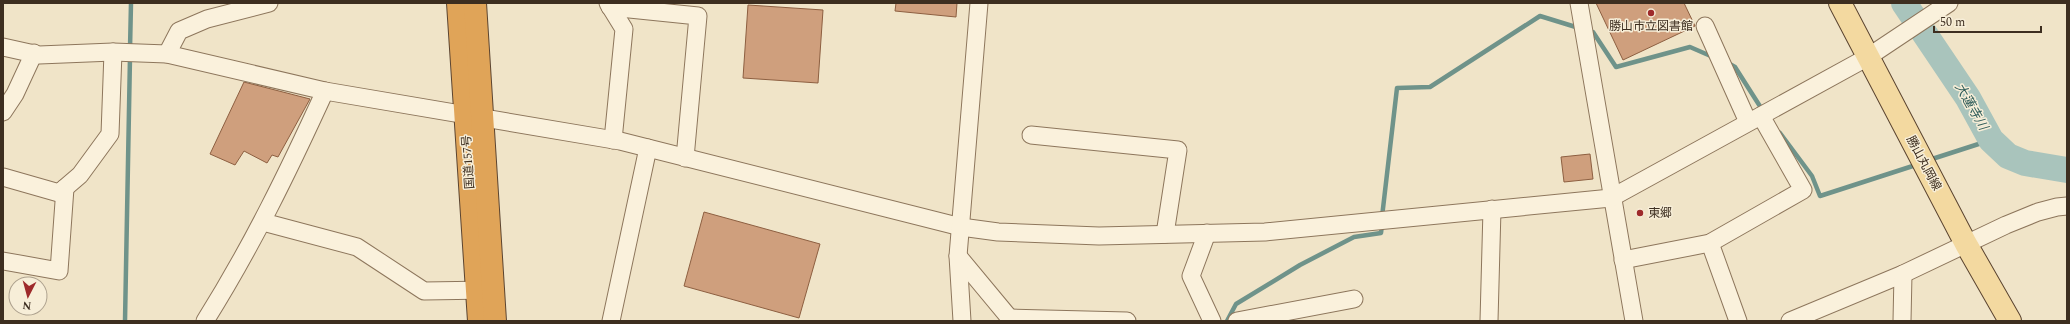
<svg xmlns="http://www.w3.org/2000/svg" width="2070" height="324" font-family="Spectral,'Noto Sans JP',serif">
<rect width="100%" height="100%" fill="#f0e4c8"/>
<g fill="none" stroke-linecap="round" stroke-linejoin="round">
<g stroke="#6f938a" stroke-width="4.5">
<polyline points="1588,30 1593,32 1616,67 1690,47 1713,57"/>
<polyline points="130,49 131,3"/>
<polyline points="1728,63 1735,67 1763,111"/>
<polyline points="1780,133 1812,176 1820,196 1919,164"/>
<polyline points="1929,160 1991,140"/>
<polyline points="1382,217 1397,88 1430,87 1540,16 1579,28"/>
<polyline points="125,321 130,57"/>
<polyline points="1227,321 1236,304 1300,265 1354,237 1381,233 1382,225"/>
</g>
<polyline stroke="#a9c4bc" stroke-width="26" points="1904,3 1968,98 1991,140 2008,156 2025,163 2067,170"/>
</g>
<g fill="#cf9f7d" stroke="#8d5f41">
<polygon points="896,3 957,3 956,17 895,11"/>
<polygon points="1596,3 1684,3 1695,26 1623,60"/>
<polygon points="748,5 823,10 818,83 743,78"/>
<polygon points="244,82 310,99 278,157 272,155 267,163 244,151 235,165 210,154"/>
<polygon points="1590,154 1593,179 1564,182 1561,157"/>
<polygon points="704,212 820,244 799,318 684,286"/>
</g>
<g fill="none" stroke-linecap="round" stroke-linejoin="round">
<g stroke="#8d765c" stroke-width="19">
<g id="minor">
<polyline points="608,3 624,29 613,140"/>
<polyline points="1579,3 1634,321"/>
<polyline points="610,7 698,16 685,158"/>
<polyline points="1705,26 1748,122"/>
<polyline points="3,47 39,55 113,52 167,54 325,91 620,141 961,227 998,232 1099,236 1265,232 1611,198 1868,57 1949,3"/>
<polyline points="167,54 179,31 207,19 269,3"/>
<polyline points="3,112 15,94 34,53"/>
<polyline points="1031,135 1178,150 1165,234"/>
<polyline points="3,177 59,193 80,175 110,134 113,52"/>
<polyline points="263,222 357,247 424,291 489,290"/>
<polyline points="1207,233 1191,276 1212,321"/>
<polyline points="1710,243 1738,321"/>
<polyline points="958,256 1012,321"/>
<polyline points="1623,260 1710,243 1803,190 1761,116"/>
<polyline points="3,261 59,271 65,188"/>
<polyline points="1010,318 1127,321"/>
<path d="M205 321C252 246 288 172 325 91"/>
<polyline points="611,321 648,148"/>
<polyline points="962,321 958,256 979,3"/>
<polyline points="1237,321 1354,299"/>
<polyline points="1489,321 1492,209"/>
<polyline points="1790,321 1903,274 2006,225 2038,212 2057,207 2067,206"/>
<polyline points="1902,321 1903,274"/>
</g>
</g>
<g stroke="#5b4430" stroke-width="24">
<polyline id="major" points="1840,3 1966,244 2010,321"/>
</g>
<g stroke="#5b4430" stroke-width="24">
<g id="highway">
<polyline points="458,3 479,321"/>
<polyline points="475,3 495,321"/>
</g>
</g>
<use href="#minor" stroke="#faf1dc" stroke-width="17"/>
<use href="#major" stroke="#f3d9a0" stroke-width="22"/>
<use href="#highway" stroke="#e0a458" stroke-width="22"/>
</g>
<g fill="#9e2a2b" stroke="#f7eed8" stroke-width="1.5">
<circle cx="1651" cy="13" r="4"/>
<circle cx="1640" cy="213" r="4"/>
</g>
<g text-anchor="middle" stroke-width="3" stroke-linejoin="round" paint-order="stroke">
<g font-size="12" fill="#3d2e20" stroke="#f7eed8">
<text x="1651" y="30">勝山市立図書館</text>
<text x="1648" y="217" text-anchor="start">東郷</text>
</g>
<g font-size="12" fill="#3d2e20" stroke="#f7eed8">
<text transform="translate(468 162) rotate(-94)" y="4">国道157号</text>
<text transform="translate(1924 163) rotate(62)" y="4">勝山丸岡線</text>
</g>
<g font-size="13" font-style="italic" fill="#2f5d5a" stroke="#f7eed8">
<text transform="translate(1972 106) rotate(60)" y="5">大蓮寺川</text>
</g>
</g>
<rect width="2070" height="324" fill="none" stroke="#3d2e20" stroke-width="8"/>
<g transform="translate(28 296) rotate(186)"><circle r="19" fill="#f7eed8" stroke="#ada18e"/>
<path d="M0-3L7 15L0 10L-7 15Z" fill="#9e2a2b"/>
<text y="-6" font-size="11" font-weight="bold" text-anchor="middle" fill="#3d2e20">N</text>
</g>
<path d="M1934 26v6h107v-6" fill="none" stroke="#3d2e20" stroke-width="2"/>
<text x="1940" y="26" font-size="12" fill="#3d2e20" stroke="#f7eed8" stroke-width="3" paint-order="stroke">50 m</text>
</svg>
